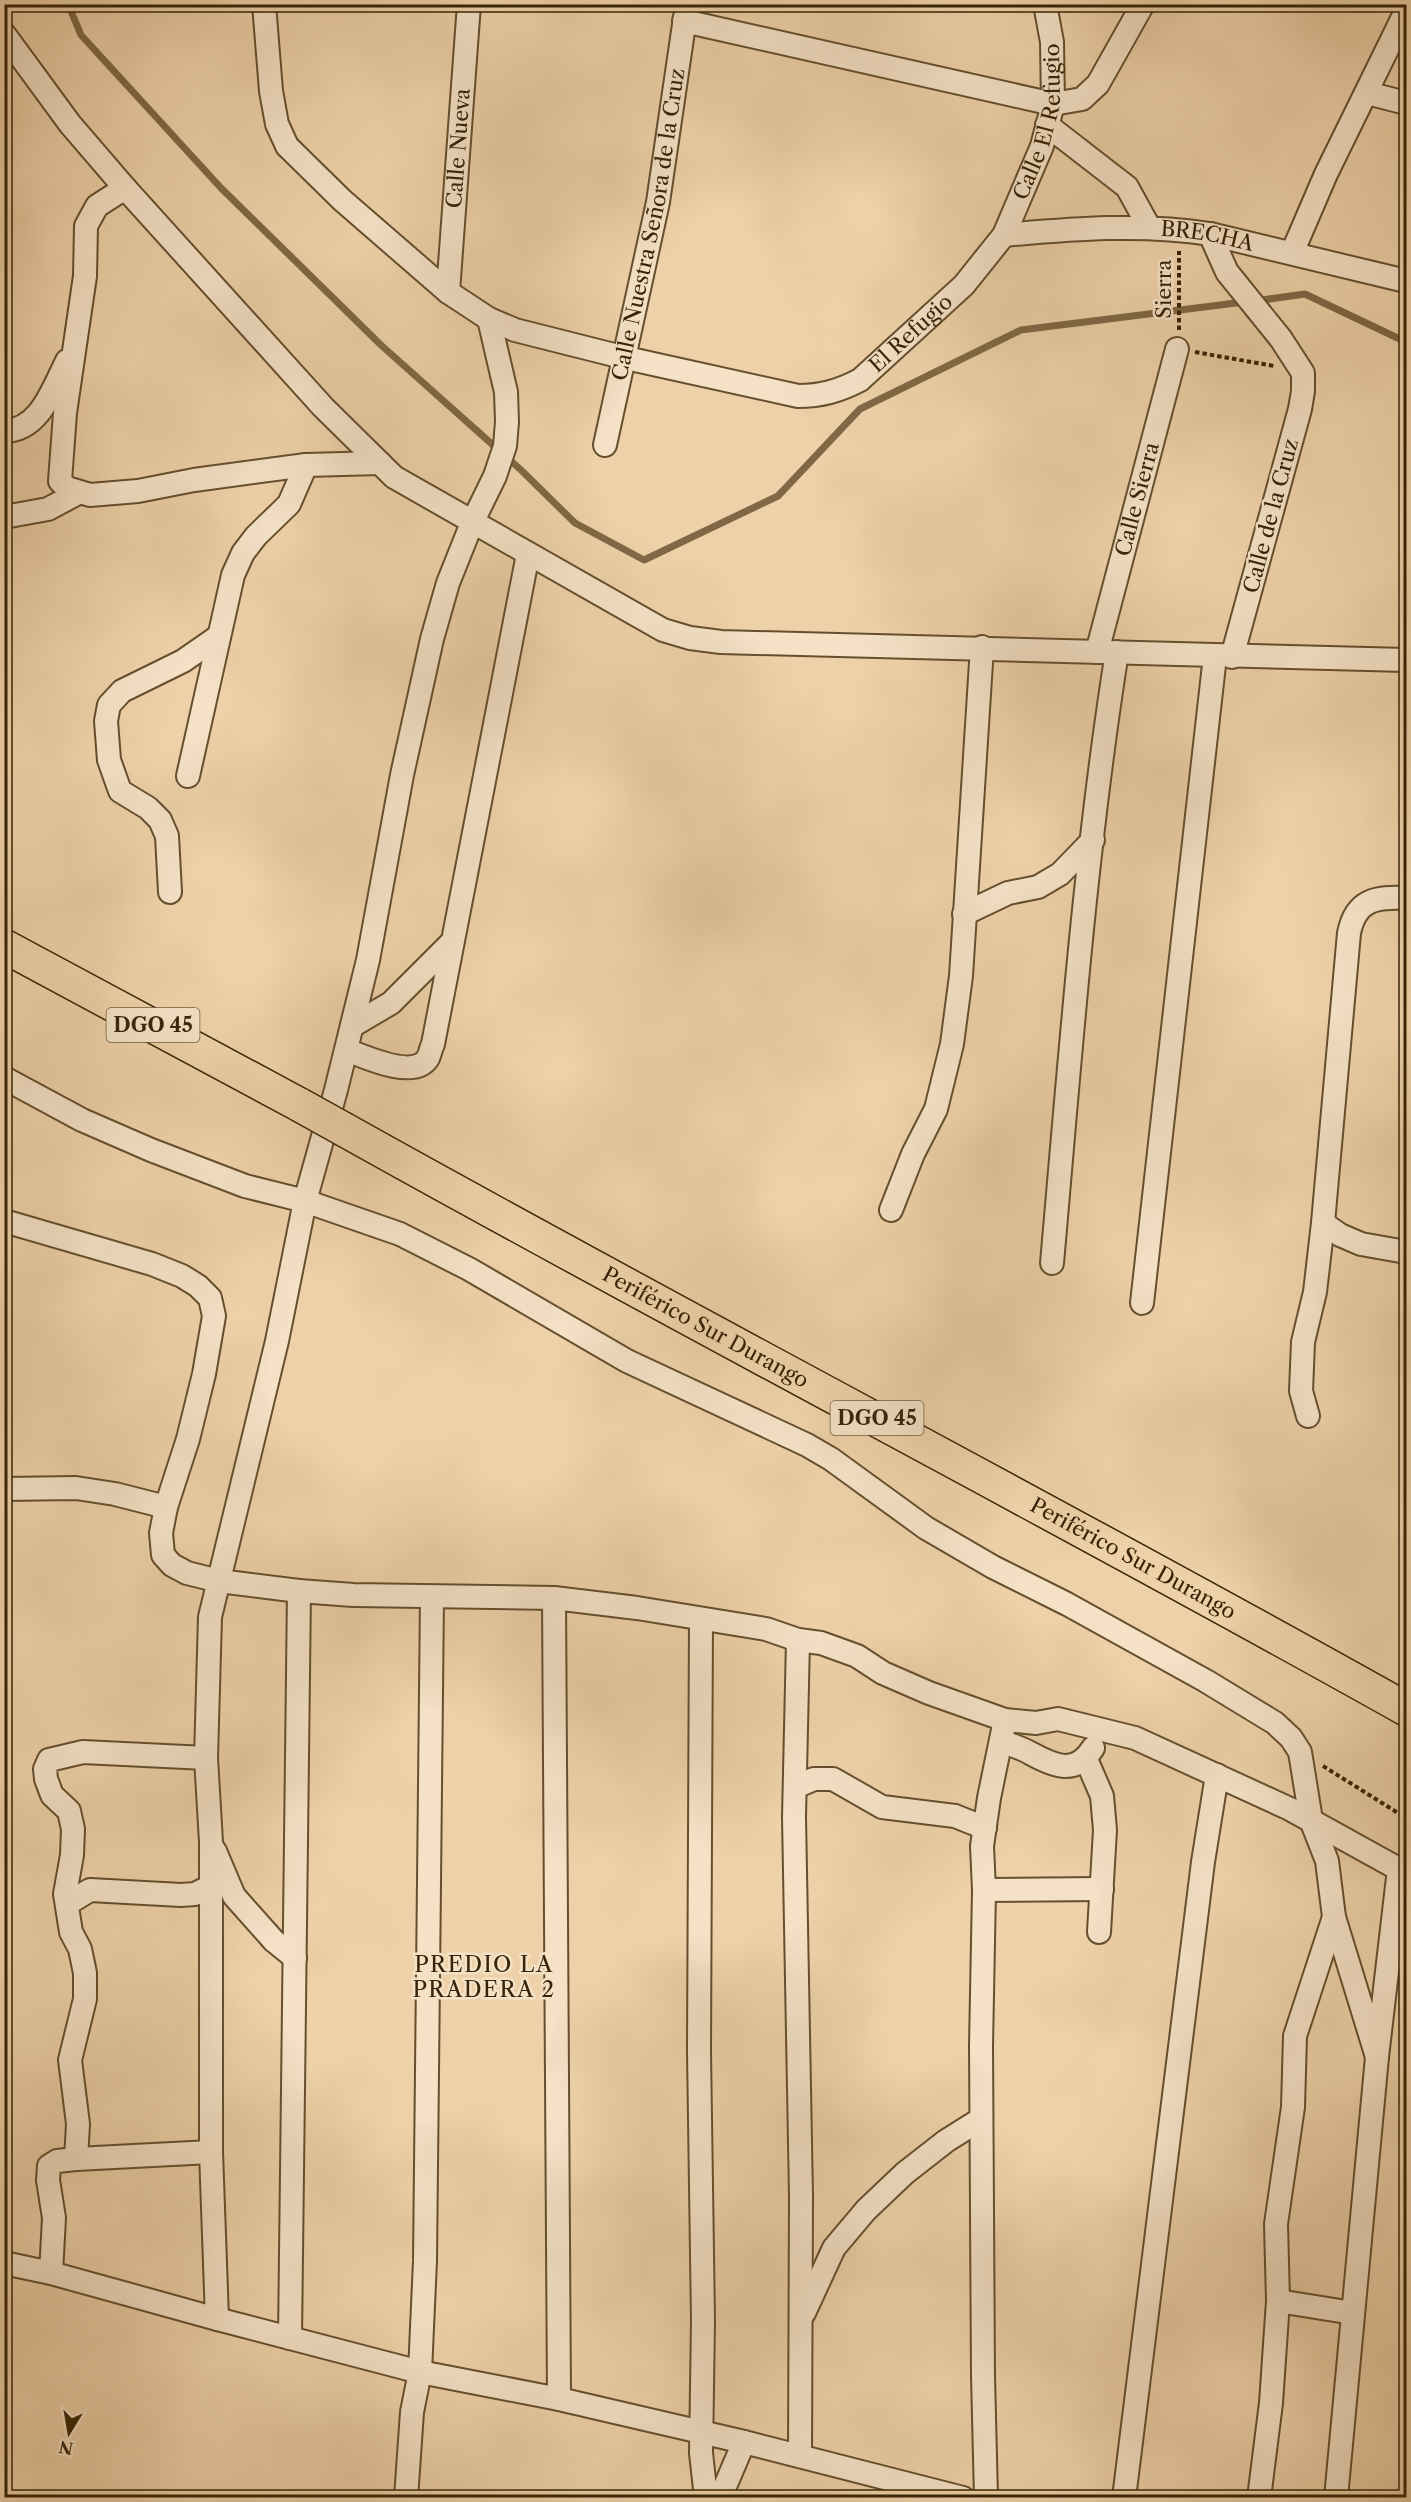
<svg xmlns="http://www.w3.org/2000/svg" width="1411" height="2502" font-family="'Libre Caslon Text',serif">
<rect width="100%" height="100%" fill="#eed1a8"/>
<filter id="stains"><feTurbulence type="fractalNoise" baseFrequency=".00333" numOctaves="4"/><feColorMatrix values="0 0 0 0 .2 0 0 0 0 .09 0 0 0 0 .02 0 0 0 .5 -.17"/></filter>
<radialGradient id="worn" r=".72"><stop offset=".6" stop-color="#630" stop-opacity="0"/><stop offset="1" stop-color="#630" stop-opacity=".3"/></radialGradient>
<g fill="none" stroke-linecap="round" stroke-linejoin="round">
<g stroke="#806846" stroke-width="7">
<polyline points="68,4 81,35 221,188 382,346 521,470 575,523 644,560 778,496 860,409 1021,330 1244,302"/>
<polyline points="1255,301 1305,294 1406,342"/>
</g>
<g stroke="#654f2e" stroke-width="26">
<g id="minor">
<path id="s1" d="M264 4 271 91 277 124 287 146 342 200 448 292 489 319 515 330 626 358 798 396C821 396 839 391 860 380L964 285 1004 235 1042 146 1053 104 1052 42 1045 4"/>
<polyline points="684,21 1053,104 1082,99 1098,84 1143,4"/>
<polyline points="4,34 70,124 125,188 323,407 394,477 663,630 690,638 721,642 1406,660"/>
<polyline points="1367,93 1406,103"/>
<polyline points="1047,125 1127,187 1149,227"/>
<polyline points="125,188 97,206 86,226 85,276 65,413 60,481 67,488 90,495 138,491 194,480 306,465 380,463"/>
<polyline points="1210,234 1227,272 1281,339 1303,373 1303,391 1300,409 1232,657"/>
<path id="s2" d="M1004 235C1073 229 1141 223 1210 234L1406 281"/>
<polyline points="1292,253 1326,174 1406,11"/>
<path id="s3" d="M448 292 469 4"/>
<path d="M4 431C40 431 53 388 67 361"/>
<path id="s4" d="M605 445 658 202 687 4"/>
<polyline points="4,517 48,509 78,493"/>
<path id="s5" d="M1097 652 1177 349"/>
<polyline points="188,776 233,575 243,553 256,536 289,504 306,465"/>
<polyline points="170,892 167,836 160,820 148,808 120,791 109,760 106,721 109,705 122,691 183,661 219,636"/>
<polyline points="964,914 1008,893 1038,887 1060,874 1093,840"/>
<polyline points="352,1026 391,1003 451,943"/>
<path d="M347 1050C365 1057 414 1080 428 1058 430 1054 431 1048 433 1044L528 554"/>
<polyline points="4,1078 82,1120 151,1150 245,1186 305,1201 400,1234 469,1269 627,1361 807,1445 831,1459 926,1528 993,1567 1067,1604 1206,1681 1275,1723 1291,1738 1300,1752 1311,1820 1327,1861 1334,1917 1377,2057"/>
<polyline points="891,1210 913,1154 936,1109 952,1044 961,976 982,647"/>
<polyline points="4,1221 152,1264 182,1276 198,1286 210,1298 214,1316 204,1374 188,1439 166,1507 161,1533 163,1555 172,1565 187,1573 219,1581 299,1591 353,1595 554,1598 637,1608 766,1629 798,1640 821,1643 857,1656 883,1673 929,1693 1005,1720 1036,1723 1058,1719 1135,1738 1290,1809 1406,1873"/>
<polyline points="1323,1223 1340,1235 1361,1244 1406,1252"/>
<path d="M1052 1263C1070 1059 1085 854 1117 652"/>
<polyline points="1142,1303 1215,656"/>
<path d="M1308 1416 1301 1391 1303 1342 1315 1292 1323 1223 1349 933C1356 899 1376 897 1406 898"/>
<polyline points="4,1489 76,1488 115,1494 166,1507"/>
<polyline points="554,1598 559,2399"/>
<polyline points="701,1619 699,2051 703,2321 701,2453 706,2498"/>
<polyline points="798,1640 794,1817 801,2196 800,2456"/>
<path d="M1001 1741C1011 1745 1022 1748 1032 1754 1056 1767 1076 1775 1093 1748"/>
<polyline points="1086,1759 1102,1796 1105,1830 1099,1932"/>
<polyline points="795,1787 814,1779 833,1779 882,1807 955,1816 985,1828"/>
<polyline points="215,1851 234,1896 274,1941 295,1958"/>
<polyline points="984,1890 1102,1889"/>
<polyline points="67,1904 90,1890 181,1895 195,1894 211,1886"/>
<polyline points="76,2159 78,2124 70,2060 85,1999 85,1973 80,1949 71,1932 65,1894 72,1855 73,1829 69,1811 52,1795 46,1779 45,1769 49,1760 83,1752 206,1758"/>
<polyline points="4,2263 51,2273 217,2319 420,2372 559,2399 744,2442 963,2498"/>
<polyline points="51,2273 54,2218 48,2180 49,2166 57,2161 76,2159 211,2152"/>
<polyline points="1278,2301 1353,2313"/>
<polyline points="804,2313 834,2248 866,2210 905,2173 946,2141 981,2119"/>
<polyline points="217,2319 211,2152 211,1842 206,1758 210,1617 277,1341 305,1201 336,1090 368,960 402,775 432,639 448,583 472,523 495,476 505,446 507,422 506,392 489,319"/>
<polyline points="290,2338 299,1591"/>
<polyline points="406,2498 412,2412 420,2372 425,2261 432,1597"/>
<polyline points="720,2498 744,2442"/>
<polyline points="986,2498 983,2376 981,2046 984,1890 982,1846 989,1798 1005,1720"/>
<polyline points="1124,2498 1203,1862 1217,1775"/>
<polyline points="1259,2498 1271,2403 1278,2301 1276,2224 1293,2107 1295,2036 1334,1917"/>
<polyline points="1336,2498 1377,2057 1399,1869"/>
</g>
</g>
<g stroke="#372406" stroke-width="36">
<g id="trunk">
<polyline points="4,946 300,1105"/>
<path id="s6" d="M345 1130C697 1327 1055 1512 1406 1709"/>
</g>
</g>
<g stroke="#372406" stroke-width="4" stroke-dasharray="4.5 3" stroke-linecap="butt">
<polyline points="1179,330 1179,251"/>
<polyline points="1195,352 1274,366"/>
<polyline points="1323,1766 1406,1818"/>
</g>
<use href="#minor" stroke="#f4e1c6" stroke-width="22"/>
<use href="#trunk" stroke="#eed1a8" stroke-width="33"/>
<g stroke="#372406" stroke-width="36" stroke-linecap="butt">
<polyline id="trunk-bridge" points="300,1105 345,1130"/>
</g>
<use href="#trunk-bridge" stroke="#eed1a8" stroke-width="33"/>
</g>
<g text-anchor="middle" stroke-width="5" stroke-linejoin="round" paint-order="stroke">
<g fill="#f4e1c6" stroke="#705d40" stroke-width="1.5">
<rect x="106.5" y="1008" width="93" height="34" rx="4.5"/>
<rect x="830.5" y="1401" width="93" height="34" rx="4.5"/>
</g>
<g font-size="20" font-weight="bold" fill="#372406">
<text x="153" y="1032">DGO 45</text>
<text x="877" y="1425">DGO 45</text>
</g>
<g font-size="21" fill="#372406" stroke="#f4e1c6">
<text dy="7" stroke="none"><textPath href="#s1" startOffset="1120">Calle El Refugio</textPath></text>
<text dy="7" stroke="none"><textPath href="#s3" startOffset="144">Calle Nueva</textPath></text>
<text dy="7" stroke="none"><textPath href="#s4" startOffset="225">Calle Nuestra Señora de la Cruz</textPath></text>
<text dy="7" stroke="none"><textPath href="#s2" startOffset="204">BRECHA</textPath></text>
<text transform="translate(1164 289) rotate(-90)" y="7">Sierra</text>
<text dy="7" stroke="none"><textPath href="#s1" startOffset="864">El Refugio</textPath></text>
<text dy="7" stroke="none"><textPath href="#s5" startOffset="158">Calle Sierra</textPath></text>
<text transform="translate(1271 516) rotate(-75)" y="7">Calle de la Cruz</text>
<text dy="7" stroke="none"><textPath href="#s6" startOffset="411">Periférico Sur Durango</textPath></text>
<text dy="7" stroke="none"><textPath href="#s6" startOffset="897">Periférico Sur Durango</textPath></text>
</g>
<g font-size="22" letter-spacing="1.5" fill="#372406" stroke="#f4e1c6">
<text x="484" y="1972">PREDIO LA<tspan x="484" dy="25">PRADERA 2</tspan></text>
</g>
</g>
<rect width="1411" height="2502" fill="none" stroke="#eed1a8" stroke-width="24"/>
<rect x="6" y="6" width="1399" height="2490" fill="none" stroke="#372406" stroke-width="3"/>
<rect x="12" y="12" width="1387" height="2478" fill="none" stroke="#372406" stroke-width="1.5"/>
<g transform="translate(69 2433) rotate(191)" stroke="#f4e1c6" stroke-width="4.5" paint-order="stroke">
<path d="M0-4.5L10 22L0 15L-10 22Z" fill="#372406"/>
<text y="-9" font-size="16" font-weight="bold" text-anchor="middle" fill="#372406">N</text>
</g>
<rect width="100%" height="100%" filter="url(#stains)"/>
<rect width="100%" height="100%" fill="url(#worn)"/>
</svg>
